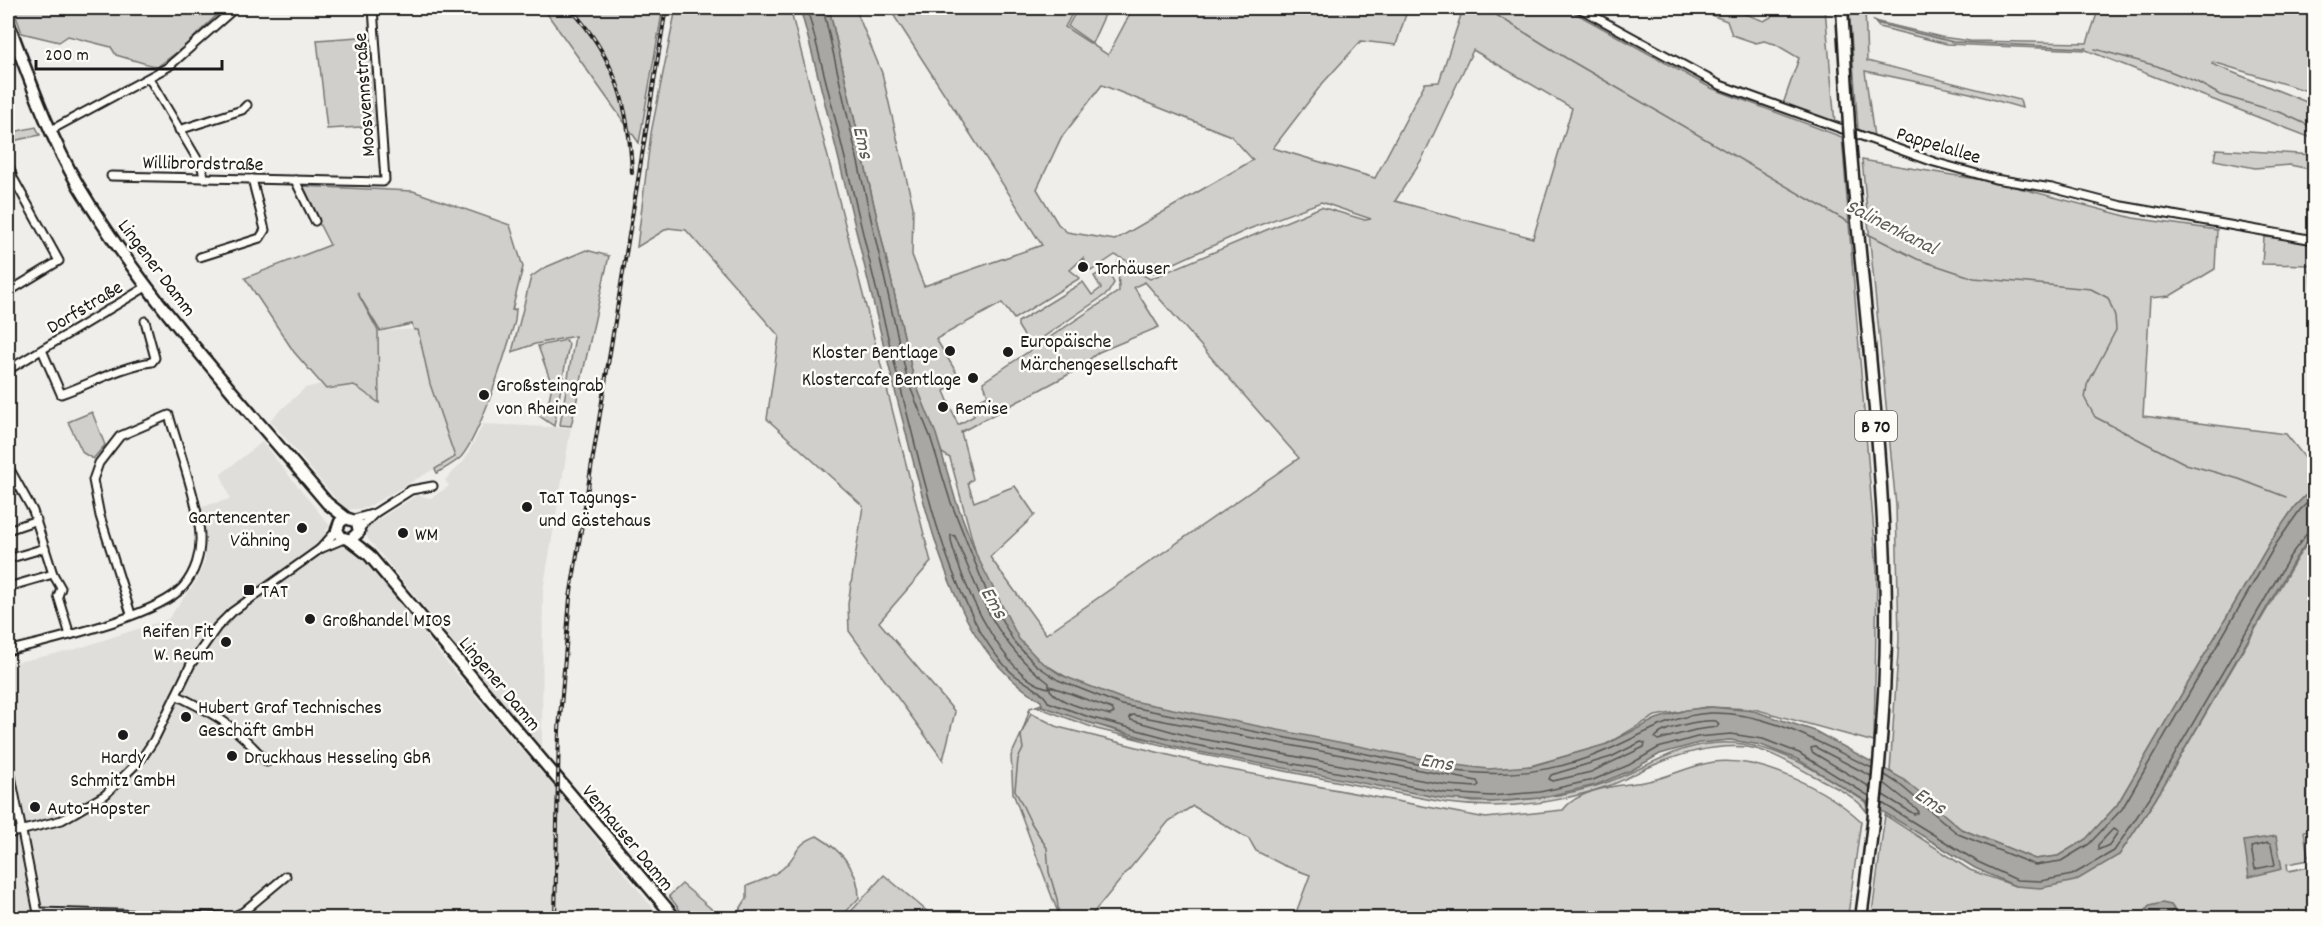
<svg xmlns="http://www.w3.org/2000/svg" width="2322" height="926" font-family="Dekko,sans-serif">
<rect width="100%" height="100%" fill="#f0eeea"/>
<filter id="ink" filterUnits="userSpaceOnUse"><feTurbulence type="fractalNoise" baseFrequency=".0167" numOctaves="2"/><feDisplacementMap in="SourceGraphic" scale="12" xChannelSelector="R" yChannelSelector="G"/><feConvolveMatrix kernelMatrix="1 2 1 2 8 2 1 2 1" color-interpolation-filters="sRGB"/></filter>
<g filter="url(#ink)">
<g fill="#e0deda">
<polygon points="418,329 430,384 455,457 366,508 345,510 270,420 305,388 321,384 326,389 354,385 378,403 378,331"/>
<polygon points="483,424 571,428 543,591 542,750 368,539 366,532 368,526 417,495 431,498 449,486 445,480 464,461"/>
<polygon points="262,442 330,526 326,530 328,534 325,537 334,548 347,545 358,551 443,658 562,796 661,918 8,918 8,664 73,650 168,619 197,580 205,560 204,528 200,507 230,499 221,474"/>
</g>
<g fill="#d0cfcc" stroke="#767674" stroke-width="1.5" fill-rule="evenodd">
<polygon points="13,8 224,8 184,47 157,67 116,55 111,47 68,36 59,42 22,33"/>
<polygon points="543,8 663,8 639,143"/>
<polygon points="676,8 790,8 931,562 879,622 955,712 943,760 849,631 848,604 863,506 767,419 779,336 686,230 668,228 637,247 651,133"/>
<path d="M829 8H855L882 73 913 207 912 255 924 286 1042 245 889 8H1075L1065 27 1108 55 1133 8H1408L1396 45 1361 41 1322 84 1273 148 1375 178 1425 83 1439 82 1462 12 1444 8H1566L1711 88 1842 137 1877 571 1874 742 1754 709 1706 707 1655 716 1605 745 1512 771 1395 764 1136 706 1081 686 1038 660 1016 640 974 558 975 550 950 458 942 453 914 380ZM1473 50 1572 108 1533 238 1395 201 1422 159ZM1102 85 1231 136 1253 160 1115 240 1067 232 1058 224 1037 189 1061 138ZM1321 202 1371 219 1365 220 1321 207 1150 279 1118 261 1119 291 983 382 988 395 971 404 974 416 958 425 944 391 961 380 936 339 1002 303 1014 319 1080 278 1070 270 1083 258 1091 271 1115 255 1153 273 1249 229ZM1145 282 1299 458 1046 634 990 557 1035 515 1015 486 974 502 968 483 973 479 961 432 1073 372 1099 352 1159 327 1134 287Z"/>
<polygon points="1078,8 1108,8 1092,43 1068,26"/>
<polygon points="1693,8 1729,8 1764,21 1771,17 1774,8 1825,8 1835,124 1783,104 1799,58 1775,44 1764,41 1756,43 1732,35 1727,21"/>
<polygon points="1849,8 1865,8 1867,61 2020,100 2022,108 1970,93 1865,71 1874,137 1858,129"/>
<polygon points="2099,8 2314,8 2314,93 2213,62 2212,64 2314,105 2314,139 2086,50 1947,44 1879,27 1874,21 1941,37 1970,41 2087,43"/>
<polygon points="372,36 378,126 327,129 317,40"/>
<polygon points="36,127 40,135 8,142 8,133"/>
<polygon points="2216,149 2314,155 2314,170 2290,165 2255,168 2214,160"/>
<polygon points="1862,160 2000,183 2133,218 2217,230 2215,269 2170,296 2150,298 2143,416 2286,434 2314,469 2314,487 2295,506 2271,541 2117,805 2086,839 2058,856 2035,859 1961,829 1890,771 1899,639 1896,506"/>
<path d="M300 186 413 191 510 225 523 267 512 310 516 309 515 321C506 352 481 434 461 457 455 463 445 468 437 473L435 469 455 457 430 384 418 330H414L412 324 380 331 357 292 378 331 379 403 354 385 326 389 294 352 245 278 330 245Z"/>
<polygon points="2264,237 2314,242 2314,293 2312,293 2310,265 2262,264"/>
<polygon points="586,250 609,256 571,426 560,425 575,336 535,344 512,352 531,277 544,268"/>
<polygon points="1107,269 1114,283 1108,293 1033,344 1029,344 1018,326 1018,322 1083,282 1092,295 1101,288 1094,276"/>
<polygon points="566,340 569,344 554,426 538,415 547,410 552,385 538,346"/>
<polygon points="92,412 105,445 93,459 83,453 68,422"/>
<polygon points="2314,534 2314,847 2312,830 2304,831 2308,857 2314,856 2314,859 2287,864 2288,871 2314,866 2314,918 1880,918 1872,913 1885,815 1970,870 2015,886 2119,855 2155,800 2297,558"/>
<path d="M1042 706 1131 736 1473 802C1515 802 1556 798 1596 786 1645 772 1678 739 1734 743 1782 746 1828 778 1867 803L1866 811C1856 796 1829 784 1814 776 1793 765 1769 750 1747 747 1716 744 1682 753 1654 765 1638 771 1624 781 1608 786 1557 804 1501 810 1447 803L1194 753 1097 729 1037 707Z"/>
<path d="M1031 713 1058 727 1216 767 1486 818 1563 810C1579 788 1618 786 1644 782 1668 778 1690 765 1714 762 1760 756 1828 790 1861 821L1848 915H1852V918H1294L1310 875 1283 865 1256 851 1249 839 1193 806 1169 821 1089 918H1060L1013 793 1011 756Z"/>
<path d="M817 836C841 850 859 870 859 898L840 918H731L730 916 737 914 747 898V886C760 881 772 877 782 869 799 855 793 845 817 836Z"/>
<polygon points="884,875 935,918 845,918"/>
<polygon points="682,884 722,918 686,918 669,896"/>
</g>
<g fill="#a8a7a3" stroke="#706f6d" stroke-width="1.5">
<path d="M800 8H829L914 380 936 434 955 498 976 554 1019 639 1039 660 1061 675 1123 699 1448 764 1488 769 1532 766 1607 744 1656 719 1686 710 1711 707 1754 711 1815 731 1903 779 1961 829 2035 859 2058 856 2086 839 2117 805 2271 541 2295 506 2314 487V532L2295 559 2155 800 2119 855 2075 881 2041 888 2015 886 1975 868 1797 759 1761 745 1730 740 1699 743 1660 754 1632 770 1596 785 1540 798 1492 802 1446 799 1189 750 1087 722 1042 706 1041 701C1006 680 982 650 964 614 933 551 919 481 901 414 866 279 837 142 800 8Z"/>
<polygon points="2276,836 2282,869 2249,877 2244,841"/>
<polygon points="2162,903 2171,905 2174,909 2167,916 2151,918 2146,910 2149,906"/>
</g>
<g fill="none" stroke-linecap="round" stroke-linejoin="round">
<g stroke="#545452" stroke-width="1.5">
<path d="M807 8C843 142 872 278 907 413 924 479 939 549 970 611 980 633 993 654 1010 671 1021 682 1042 689 1048 702L1089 717 1190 744 1446 793 1491 796 1540 792 1593 780 1629 765 1658 748 1697 737 1731 734 1763 739 1799 753 1869 796"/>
<path d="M823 8 908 382 930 436 950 500 988 595 1014 642 1036 665 1058 680 1122 705 1447 770C1505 778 1557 773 1612 748 1644 734 1673 715 1710 713 1769 711 1820 744 1872 768"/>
<path d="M951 535 955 536C980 595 995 644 1049 683V688C1008 682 969 596 957 561 955 553 950 543 951 535Z"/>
<path d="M1050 686 1112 709 1114 713 1110 715C1092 710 1062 705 1050 690Z"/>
<polygon points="1133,715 1477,781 1479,785 1476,787 1447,785 1192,737 1131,720 1129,717"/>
<path d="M1716 721 1719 724 1717 727 1695 730 1658 740 1655 738C1662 727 1702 720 1716 721Z"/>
<polygon points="1641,742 1645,743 1644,747 1591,772 1553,781 1549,779 1551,775 1611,757"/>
<polyline points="1885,775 1899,784 1958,834 2035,865 2061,861 2089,844 2122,809 2276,544 2300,510 2314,496"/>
<polyline points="1870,787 1812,752 1811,748 1815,747 1871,776"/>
<polyline points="1883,795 1914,814 1918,813 1917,809 1884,783"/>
<polyline points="1882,803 1978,862 2017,880 2041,881 2072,875 2114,851 2150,797 2290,556 2308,532 2314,530"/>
<polygon points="2113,829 2118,832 2109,845 2098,850 2098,845"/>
<polygon points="2268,843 2271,845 2275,865 2255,869 2251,847"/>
</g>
<g stroke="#706f6d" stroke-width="1.5">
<polyline points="1485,8 1566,58 1853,225"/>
<polyline points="1876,23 1953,42 2086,48"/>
<polyline points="2095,49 2157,66 2197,82 2220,95 2282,113 2314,128"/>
<polyline points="1862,231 1917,259 1974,278 2091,289 2108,298 2115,316 2116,330 2087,385 2085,399 2095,417 2186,464 2239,479 2286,497"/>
<polyline points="1042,704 1030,708 1021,736 1023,749 1018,759 1015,790 1030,821 1047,848 1049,872 1057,899 1059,918"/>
<polyline points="724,912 730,918"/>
</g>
<g stroke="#1c1c1c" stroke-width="11">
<g id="minor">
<polyline points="1579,8 1720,85 1934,162 1995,179 2052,188 2122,206 2314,240"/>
<polyline points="149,78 202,167 204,178"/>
<polyline points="51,130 168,67 235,8"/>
<polyline points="179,130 242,110 247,105"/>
<polyline points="8,161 13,178 59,261 8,292"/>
<polyline points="111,176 383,182 385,180 373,8"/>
<polyline points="295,180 315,221"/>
<polyline points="200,257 260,238 265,230 252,179"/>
<path d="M42 350 61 394C90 384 122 366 152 362L155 358 145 321"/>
<polyline points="8,370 146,287"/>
<polyline points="8,466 33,511 53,574 61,588 58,596 70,635"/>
<polyline points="354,519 375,513 411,490 433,486"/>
<polyline points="360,528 375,513"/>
<polyline points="8,530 37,520"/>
<polyline points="320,549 337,530"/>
<polyline points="8,559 45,548"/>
<polyline points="8,587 53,574"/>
<path d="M8 651C49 640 156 617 183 587 195 573 201 554 200 536 199 504 178 448 169 415L120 436 99 463 93 480 100 516 131 614"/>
<path d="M176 695C219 716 235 726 267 762"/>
<polyline points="8,761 39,918"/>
<polyline points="8,834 62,820 105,795 142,758 154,740 191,664 217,627 232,612 320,549 344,539"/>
<polyline points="38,912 232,917 243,912 286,876"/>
</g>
</g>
<g stroke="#1c1c1c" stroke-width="15">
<g id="secondary">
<path d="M8 22C29 77 48 134 78 185 147 301 241 400 327 503L346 518 357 522 359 532 350 540 341 537 337 530 340 522 346 518"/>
<polyline points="350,540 369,555 675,918"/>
</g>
</g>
<g stroke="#1c1c1c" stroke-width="15">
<g id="primary">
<polyline points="1842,8 1849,125"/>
<path d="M1850 140C1862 295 1884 451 1886 607 1887 711 1875 815 1861 918"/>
</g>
</g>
<use href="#minor" stroke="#fdfcf7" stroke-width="7"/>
<use href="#secondary" stroke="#fdfcf7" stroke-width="10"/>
<use href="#primary" stroke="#fdfcf7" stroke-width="10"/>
<g stroke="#1c1c1c" stroke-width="4">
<g id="rail">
<path d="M570 8C616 59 629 105 632 173"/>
<polyline points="555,918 559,730 570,598 666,8"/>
</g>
</g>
<use href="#rail" stroke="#fdfcf7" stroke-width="1.5" stroke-dasharray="4.5" stroke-linecap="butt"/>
<g stroke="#1c1c1c" stroke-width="15" stroke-linecap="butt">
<polyline id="primary-bridge" points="1849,125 1850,140"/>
</g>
<use href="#primary-bridge" stroke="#fdfcf7" stroke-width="10"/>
</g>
</g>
<g fill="#1c1c1c" stroke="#fdfcf7" stroke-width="2">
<circle cx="1083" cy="267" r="6"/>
<circle cx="950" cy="351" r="6"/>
<circle cx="1008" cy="352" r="6"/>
<circle cx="973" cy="378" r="6"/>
<circle cx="484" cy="395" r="6"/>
<circle cx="943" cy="407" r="6"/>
<circle cx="527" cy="507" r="6"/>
<circle cx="302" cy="528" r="6"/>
<circle cx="403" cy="533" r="6"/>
<rect x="243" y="584" width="12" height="12" rx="3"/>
<circle cx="310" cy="619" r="6"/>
<circle cx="226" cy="642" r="6"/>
<circle cx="186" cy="717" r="6"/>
<circle cx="123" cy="735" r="6"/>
<circle cx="232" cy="756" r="6"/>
<circle cx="35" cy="807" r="6"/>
</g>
<g text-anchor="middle" stroke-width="5" stroke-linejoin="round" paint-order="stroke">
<rect fill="#fdfcf7" stroke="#605f5e" stroke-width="1.5" x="1855" y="411" width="42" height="30" rx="4.5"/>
<g font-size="18" font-weight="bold" fill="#1c1c1c">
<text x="1876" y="432">B 70</text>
</g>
<g font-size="20" fill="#1c1c1c" stroke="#fdfcf7">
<text transform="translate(363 95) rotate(-94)" y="7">Moosvennstraße</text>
<text transform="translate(1939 144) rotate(17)" y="7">Pappelallee</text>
<text transform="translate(203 162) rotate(1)" y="7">Willibrordstraße</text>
<text transform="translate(158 267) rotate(53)" y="7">Lingener Damm</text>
<text transform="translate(84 306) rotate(-31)" y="7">Dorfstraße</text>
<text transform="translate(501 683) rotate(50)" y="7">Lingener Damm</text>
<text transform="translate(629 837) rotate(50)" y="7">Venhauser Damm</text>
</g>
<g font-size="20" fill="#1c1c1c" stroke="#fdfcf7" text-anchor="start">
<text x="1095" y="274">Torhäuser</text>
<text x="1020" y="347">Europäische<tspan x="1020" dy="23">Märchengesellschaft</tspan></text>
<text x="938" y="358" text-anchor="end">Kloster Bentlage</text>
<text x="961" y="385" text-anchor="end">Klostercafe Bentlage</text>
<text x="496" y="391">Großsteingrab<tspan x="496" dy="23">von Rheine</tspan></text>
<text x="955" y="414">Remise</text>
<text x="539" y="503">TaT Tagungs-<tspan x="539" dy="23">und Gästehaus</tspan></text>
<text x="290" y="523" text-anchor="end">Gartencenter<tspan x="290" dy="23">Vähning</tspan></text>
<text x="415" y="540">WM</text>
<text x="261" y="597">TAT</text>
<text x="322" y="626">Großhandel MIOS</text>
<text x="214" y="637" text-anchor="end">Reifen Fit<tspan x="214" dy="23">W. Reum</tspan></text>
<text x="198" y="713">Hubert Graf Technisches<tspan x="198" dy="23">Geschäft GmbH</tspan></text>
<text x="123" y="763" text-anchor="middle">Hardy<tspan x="123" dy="23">Schmitz GmbH</tspan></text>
<text x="244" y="763">Druckhaus Hesseling GbR</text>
<text x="47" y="814">Auto-Hopster</text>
</g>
<g font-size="21" font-style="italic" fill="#5b5b59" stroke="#fdfcf7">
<text transform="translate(864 142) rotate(77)" y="7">Ems</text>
<text transform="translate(1892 226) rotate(27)" y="7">Salinenkanal</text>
<text transform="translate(995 602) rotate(60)" y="7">Ems</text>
<text transform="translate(1437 761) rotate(9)" y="7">Ems</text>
<text transform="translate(1931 800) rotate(33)" y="7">Ems</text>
</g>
</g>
<rect width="2322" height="926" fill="none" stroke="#fdfcf7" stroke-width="30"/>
<rect x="15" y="15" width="2292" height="896" fill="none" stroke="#1c1c1c" stroke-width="2" filter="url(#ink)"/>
<path d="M36 60v9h186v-9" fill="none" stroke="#1c1c1c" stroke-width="3"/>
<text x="45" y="60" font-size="18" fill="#1c1c1c" stroke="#fdfcf7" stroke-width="4.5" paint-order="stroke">200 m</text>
</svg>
